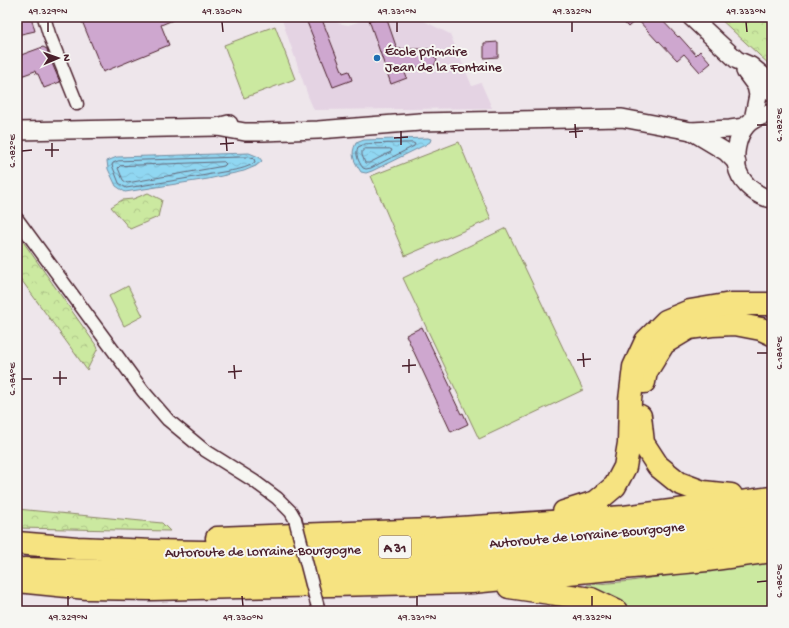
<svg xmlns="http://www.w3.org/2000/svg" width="789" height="628" font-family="'Gochi Hand',sans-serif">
<defs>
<pattern id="forest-crowns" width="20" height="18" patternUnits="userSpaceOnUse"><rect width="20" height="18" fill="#cbe9a0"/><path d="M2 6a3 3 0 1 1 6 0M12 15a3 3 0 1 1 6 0" fill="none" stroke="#b0c78a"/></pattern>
<pattern id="water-waves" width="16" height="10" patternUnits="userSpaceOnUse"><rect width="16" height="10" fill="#90d7f2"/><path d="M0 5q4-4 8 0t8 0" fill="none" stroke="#7eb8d0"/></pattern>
</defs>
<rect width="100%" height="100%" fill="#eee6eb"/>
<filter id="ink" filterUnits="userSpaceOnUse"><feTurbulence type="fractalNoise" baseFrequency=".025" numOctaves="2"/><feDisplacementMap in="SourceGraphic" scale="8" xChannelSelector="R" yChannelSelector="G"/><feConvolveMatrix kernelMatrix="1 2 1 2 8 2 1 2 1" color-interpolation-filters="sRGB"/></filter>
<g filter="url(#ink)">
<polygon fill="#e4d3e3" points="281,17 333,17 333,19 338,23 348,25 358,22 360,17 416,17 450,34 472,86 481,83 492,108 314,110 308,96"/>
<g fill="#cbe9a0" stroke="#8a8466">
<polygon points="275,26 295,79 244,98 224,45"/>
<polygon points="459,142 491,219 405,256 371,176"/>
<polygon points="506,228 583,390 479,439 403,278"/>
<polygon points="128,286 143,316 124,326 109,296"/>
<polygon points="772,559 772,611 632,611 623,606 585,590 587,585 631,581"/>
</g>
<g fill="url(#forest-crowns)" stroke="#8a8466">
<polygon points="718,17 772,17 772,67"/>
<polygon points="148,193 162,200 158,217 130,229 111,207 122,200 133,199"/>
<polygon points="17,233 98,348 87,370 17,274"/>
<polygon points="17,509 162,523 170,531 17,528"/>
</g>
<g fill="url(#water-waves)" stroke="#748da2">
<path d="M428 138 431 139 430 142 425 145 372 171 366 173 361 172C354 161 350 155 356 143L364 140Z"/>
<polygon points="249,153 259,157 262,161 256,166 244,171 208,179 125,192 116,186 108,169 107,161 117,157"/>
</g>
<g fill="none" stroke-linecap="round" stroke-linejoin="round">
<g stroke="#66697b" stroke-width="1">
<path d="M413 143 415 144 414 146 371 168 366 169 363 168C358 161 355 154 358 147L365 144Z"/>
<polygon points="390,149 392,150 391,152 369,163 365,163 362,155 362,151 365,149"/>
<path d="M241 157H248L254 159 255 162C247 169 234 170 223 172 191 178 159 183 126 188L119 183 112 165 113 163 118 161Z"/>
<polygon points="224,162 226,164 224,166 127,183 123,180 118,168 120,166"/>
</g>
</g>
<g fill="#cea7cf" stroke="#4a1f2b">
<polygon points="17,17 31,17 35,31 17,35"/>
<polygon points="92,17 180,17 161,25 169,45 103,72 82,21"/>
<polygon points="305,17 321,17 343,73 349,71 352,80 333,87"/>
<polygon points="382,17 386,17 397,49 428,49 434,50 433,55 437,60 433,68 402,66 407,78 391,84 369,20"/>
<polygon points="619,17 659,17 678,37 679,36 696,55 700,51 711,63 700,72 684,54 677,60 659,41 658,42 637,19 628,27"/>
<polygon points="498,42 498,57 484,58 484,43"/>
<polygon points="43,47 47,49 48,54 60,82 44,88 38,74 36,74 35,71 21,76 17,68 17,60 22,58 21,55"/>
<polygon points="422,327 452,390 450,391 461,414 463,413 468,424 451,432 406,335"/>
</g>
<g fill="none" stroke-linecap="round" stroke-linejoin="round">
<g stroke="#4a1f2b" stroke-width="15">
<g id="street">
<polyline points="44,17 49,34 77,104"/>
<polyline points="17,219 143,391 168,420 203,449 254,481 277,498 291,512 295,519"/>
<polyline points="316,600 319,611"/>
</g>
</g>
<g stroke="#4a1f2b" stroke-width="20">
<g id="secondary">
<polyline points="691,17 737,60 751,66 762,75 768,87 772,92"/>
<polyline points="745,71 756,86 758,95 753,120"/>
<path d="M772 113C763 115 751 119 745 127 737 138 733 157 738 171 743 185 758 197 772 199"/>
<polyline points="217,127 245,132 263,132 318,130 420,122 622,118 691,131 730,129 745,127"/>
<polyline points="17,131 217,127 229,124"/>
<polyline points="691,131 726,152 737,163"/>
</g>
</g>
<g stroke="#4a1f2b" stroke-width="25">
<g id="highway">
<polyline points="644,382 646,372 664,343 689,328 712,325 735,324 761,329 772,334"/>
<polyline points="640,416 643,443 658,466 679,483 703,492 731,495"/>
<polyline points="564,512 596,502 615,486 625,467 629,443 630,400 634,367 646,341 666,321 690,311 731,304 772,304"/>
<polyline points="217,538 431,530 624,517 772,498"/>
<polyline points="17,543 77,548 153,551 253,553 540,541 627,533 772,515"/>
<path d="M24 569C120 572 215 571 310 569 356 569 401 568 446 566 555 560 664 548 772 534"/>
<polyline points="17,581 87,588 151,589 472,582 707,560 772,551"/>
<polyline points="509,587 591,599 616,611"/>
</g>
</g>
<use href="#street" stroke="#f6f6f2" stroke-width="12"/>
<use href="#secondary" stroke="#f6f6f2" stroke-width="17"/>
<use href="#highway" stroke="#f6e381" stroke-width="22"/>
<g stroke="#4a1f2b" stroke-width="15" stroke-linecap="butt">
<polyline id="street-bridge" points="295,519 316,600"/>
</g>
<use href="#street-bridge" stroke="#f6f6f2" stroke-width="12"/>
</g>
</g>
<path fill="none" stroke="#4a1f2b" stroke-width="1.5" d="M48 22V32M222 22 223 32M397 22V32M572 22V32M746 22 747 32M575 124 576 138M757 125H767M401 131V145M569 132 583 131M226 137 227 151M394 138 408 137M52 143V157M220 144 234 143M45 150H59M22 151 32 150M583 353 584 367M757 353H767M409 359V373M577 360 591 359M234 365 235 379M402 366 416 365M60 371V385M228 372 242 371M53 378H67M22 379H32M757 582 767 581M68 596V606M242 596 243 606M417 596V606M592 596V606"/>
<circle fill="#1f6fb2" stroke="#f6f6f2" stroke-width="1.5" cx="377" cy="58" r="4"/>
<g text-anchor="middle" stroke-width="4" stroke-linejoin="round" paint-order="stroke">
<rect fill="#f6f6f2" stroke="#7e6067" stroke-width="1" x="379" y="536" width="32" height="22" rx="3"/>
<g font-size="13" font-weight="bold" fill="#4a1f2b">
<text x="395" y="552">A 31</text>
</g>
<g font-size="14" fill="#4a1f2b" stroke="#f6f6f2" text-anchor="start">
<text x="385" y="55">École primaire<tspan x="385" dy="16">Jean de la Fontaine</tspan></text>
</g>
<g font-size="14" fill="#4a1f2b" stroke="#f6f6f2">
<text transform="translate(587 534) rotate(-5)" y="5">Autoroute de Lorraine-Bourgogne</text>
<text transform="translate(263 550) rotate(-1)" y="5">Autoroute de Lorraine-Bourgogne</text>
</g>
</g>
<rect width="789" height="628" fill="none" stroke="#f6f6f2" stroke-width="44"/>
<g transform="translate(58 58) rotate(88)" stroke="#f6f6f2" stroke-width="3" paint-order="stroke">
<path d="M0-3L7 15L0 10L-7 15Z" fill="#4a1f2b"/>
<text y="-6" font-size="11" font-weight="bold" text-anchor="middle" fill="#4a1f2b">N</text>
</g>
<rect x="22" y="22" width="745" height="584" fill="none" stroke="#4a1f2b" stroke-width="1.5"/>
<g font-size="10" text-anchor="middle" fill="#4a1f2b">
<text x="48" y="14">49.329°N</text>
<text x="222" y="14">49.330°N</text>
<text x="397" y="14">49.331°N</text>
<text x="572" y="14">49.332°N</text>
<text x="746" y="14">49.333°N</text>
<text transform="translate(778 125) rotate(-90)" y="4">6.182°E</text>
<text transform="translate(11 151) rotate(-90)" y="4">6.182°E</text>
<text transform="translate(778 353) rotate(-90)" y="4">6.184°E</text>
<text transform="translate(11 379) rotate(-90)" y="4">6.184°E</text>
<text transform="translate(778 581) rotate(-90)" y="4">6.186°E</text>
<text x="68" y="620">49.329°N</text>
<text x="243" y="620">49.330°N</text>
<text x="417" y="620">49.331°N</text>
<text x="592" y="620">49.332°N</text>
</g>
</svg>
